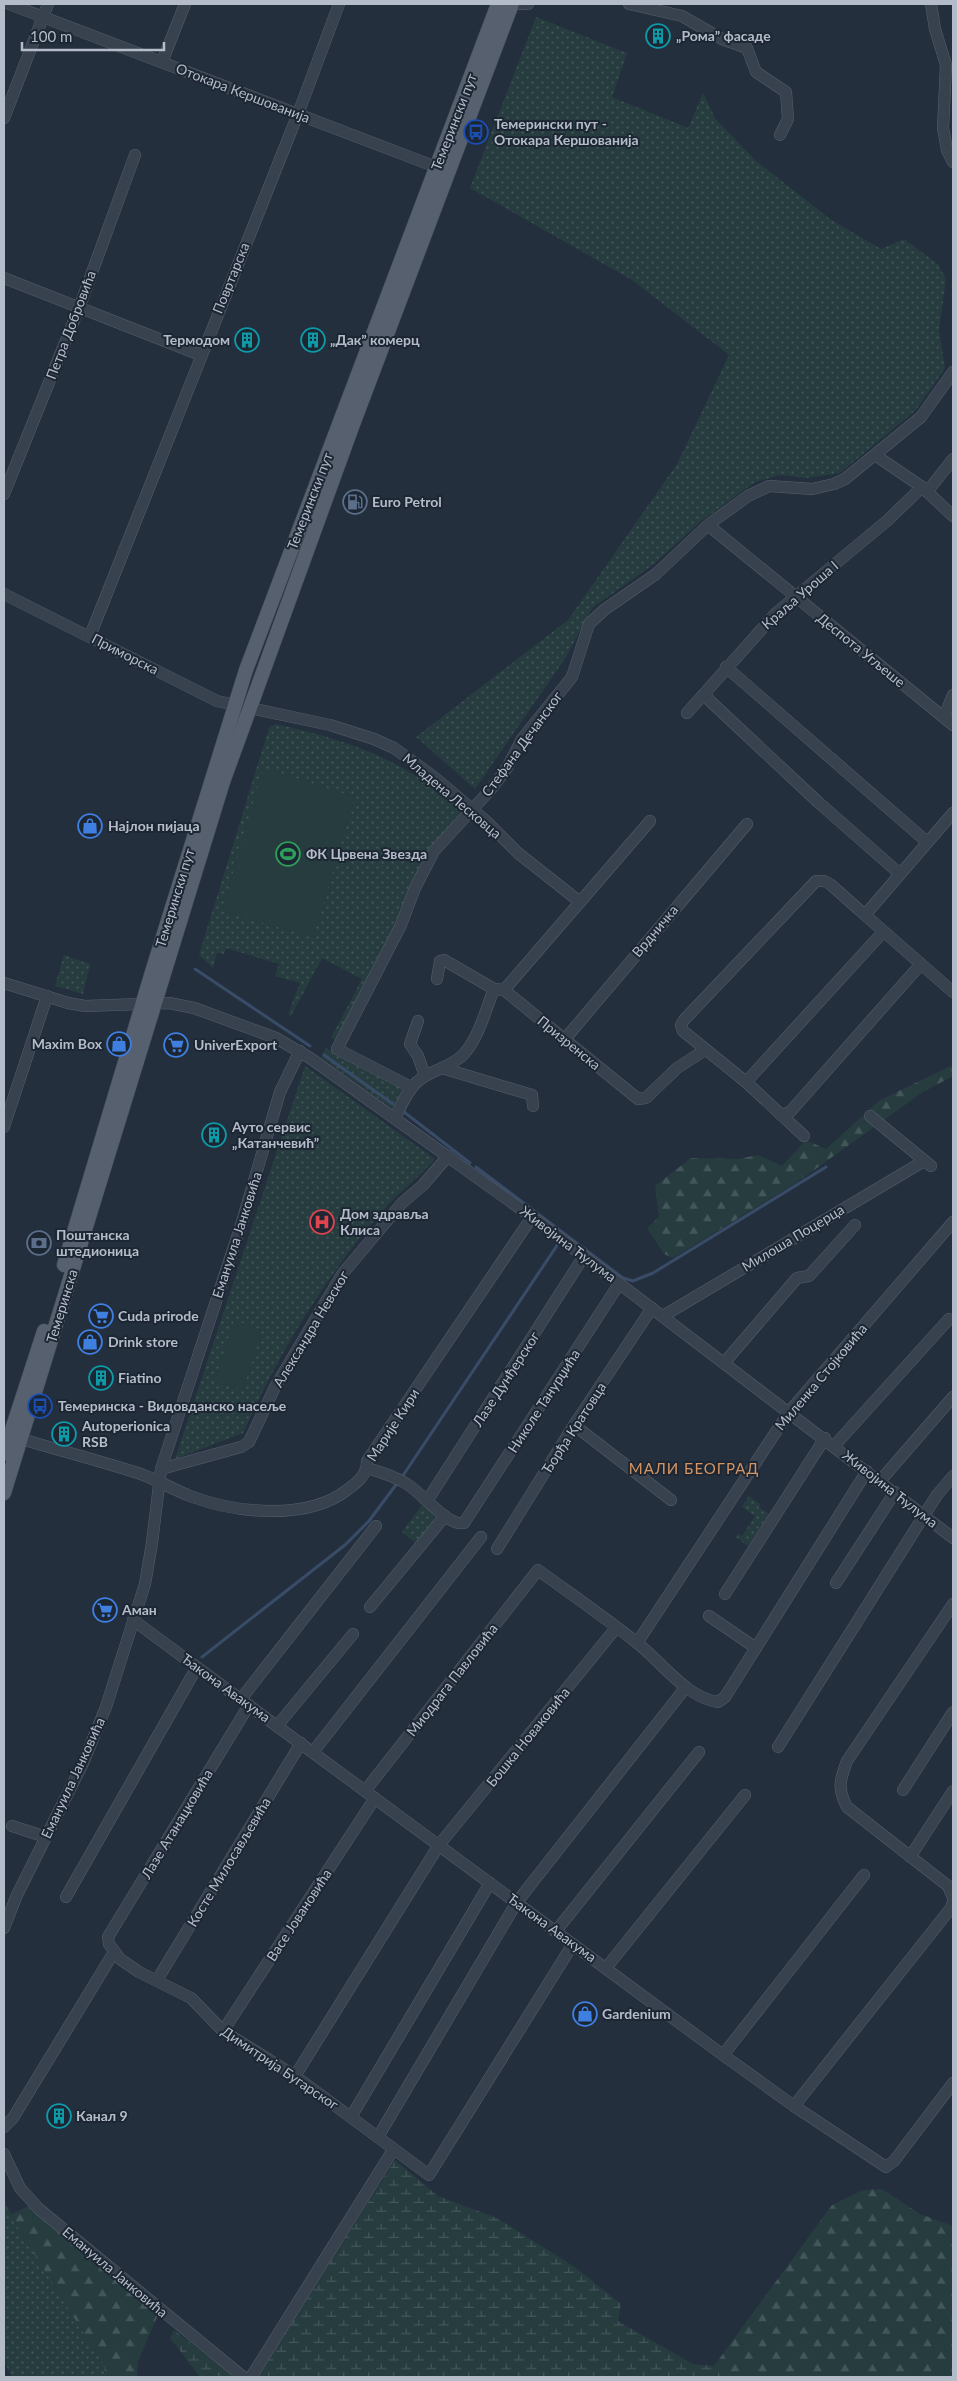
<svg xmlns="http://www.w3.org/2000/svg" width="957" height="2381" font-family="Lato,sans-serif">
<defs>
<pattern id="grass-dots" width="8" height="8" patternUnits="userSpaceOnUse" patternTransform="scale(1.25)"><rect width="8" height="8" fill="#263c3f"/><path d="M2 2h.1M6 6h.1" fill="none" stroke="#435659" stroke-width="1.8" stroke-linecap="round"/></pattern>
<pattern id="forest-firs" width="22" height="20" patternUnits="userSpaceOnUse" patternTransform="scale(1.25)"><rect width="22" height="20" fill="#263c3f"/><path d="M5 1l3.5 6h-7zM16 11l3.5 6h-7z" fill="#435659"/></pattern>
<pattern id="wetland-marsh" width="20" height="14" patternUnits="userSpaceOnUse" patternTransform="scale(1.25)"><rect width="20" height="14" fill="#263c3f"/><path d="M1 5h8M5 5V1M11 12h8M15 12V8" fill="none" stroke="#435659"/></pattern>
</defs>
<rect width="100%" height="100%" fill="#242f3e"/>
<g fill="url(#grass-dots)">
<polygon points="536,17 627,53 612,97 688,128 703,93 715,118 755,160 830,219 881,249 904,239 938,264 946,279 939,330 945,368 916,410 840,473 806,478 780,475 755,482 700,522 654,564 592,608 566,657 475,789 416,737 568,620 677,464 729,355 632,280 470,188"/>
<path d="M275 724C335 737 390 754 439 792 446 798 457 804 461 813L429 851 421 863 396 926 336 1040 331 1038 362 979 322 958 291 1016 288 1014 300 983 275 976 279 964 226 948 224 954 217 953 213 968 199 955 269 728Z"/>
<polygon points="64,955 90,964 83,994 55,986"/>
<polygon points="326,1048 401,1087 403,1092 395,1111 321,1057"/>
<path d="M305 1066 435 1159C418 1179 396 1194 379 1215 323 1280 278 1355 243 1433L175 1459Z"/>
<polygon points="749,1496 760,1504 759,1507 769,1514 748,1546 736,1537 738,1534 742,1536 755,1516 742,1507"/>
<polygon points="422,1505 437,1519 417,1544 402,1532"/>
<polygon points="4,2202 103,2364 107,2377 12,2377 4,2362"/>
</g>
<g fill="url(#forest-firs)">
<polygon points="953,1065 953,1076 923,1092 796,1183 673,1258 664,1254 647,1228 659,1217 655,1186 691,1158 738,1159 758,1155 782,1166 806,1140 826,1149 880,1100"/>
<polygon points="882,2189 920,2214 953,2226 953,2377 722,2377 714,2366 832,2205 863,2190"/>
<polygon points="28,2206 158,2315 138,2361 137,2377 107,2377 103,2364 10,2215"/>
</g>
<g fill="url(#wetland-marsh)">
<polygon points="395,2160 438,2196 497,2218 575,2267 621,2304 618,2321 693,2364 714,2366 722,2377 257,2377"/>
<polygon points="174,2330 235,2377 200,2377 170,2338"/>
</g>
<g fill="#263c3f">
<polygon points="263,768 355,797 313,937 222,911"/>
<polygon points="234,1320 262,1330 243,1390 215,1381"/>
</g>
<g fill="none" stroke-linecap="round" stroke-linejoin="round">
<g stroke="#394c67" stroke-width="3">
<polyline points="195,969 310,1046"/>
<polyline points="324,1055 393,1104"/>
<polyline points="404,1112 470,1163"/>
<polyline points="476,1167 623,1278 633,1281 653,1273 826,1167"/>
<polyline points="402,1477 558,1244"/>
<polyline points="202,1657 345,1545 369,1521 398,1482"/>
</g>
<g stroke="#565f6c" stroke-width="12">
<g id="minor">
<polyline points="9,4 444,170"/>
<polyline points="519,4 528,4"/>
<polyline points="629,4 682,16 722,39 747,48 756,72 786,92 788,119 780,135"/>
<polyline points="931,4 935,29 946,65 943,128 947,150 953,162"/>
<polyline points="162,62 185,4"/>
<polyline points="4,118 48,4"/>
<polyline points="4,278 200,355"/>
<polyline points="875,455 922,487 953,516"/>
<polyline points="927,492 953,459"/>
<polyline points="4,494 79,308 135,155"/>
<polyline points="708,525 953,725"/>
<polyline points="4,594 217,701 330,725 374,739 394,748 434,777 485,820 518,853 580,902"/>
<polyline points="90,636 298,114 339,4"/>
<polyline points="726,667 927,842"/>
<polyline points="705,693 709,700 818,802 900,874"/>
<polyline points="687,713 776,613 888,520 922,487"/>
<polyline points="944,717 953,695"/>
<polyline points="953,813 865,915 953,992"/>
<polyline points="437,979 440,961 444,960 494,989 504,990 638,1099 646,1098 677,1068 705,1050"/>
<polyline points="4,983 68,1003 85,1006 169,1003 194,1008 276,1038 310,1058 532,1217 953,1538"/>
<polyline points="504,990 650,821"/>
<polyline points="418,1021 410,1044 418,1056 425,1076"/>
<polyline points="565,1039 747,824"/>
<polyline points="442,1068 532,1095 533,1106"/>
<polyline points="746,1082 883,932"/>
<polyline points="411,1087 337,1049 401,925 415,888 434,851 492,788 507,768 522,739 572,677 589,624 604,610 656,574 708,525 748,496 769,486 812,489 834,484 845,479 921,417 953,372"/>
<polyline points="781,1115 790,1112 921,964"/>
<polyline points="870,1116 931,1166"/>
<path d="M395 1118C401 1106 407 1091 417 1082 430 1070 450 1068 463 1055 479 1038 485 1011 494 989"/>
<polyline points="4,1127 47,996"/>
<polyline points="804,1136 746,1082 683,1031 681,1025 684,1020 816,881 824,881 830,884 865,915"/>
<polyline points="663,1316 924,1161"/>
<polyline points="724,1363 797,1278 809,1276 855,1225"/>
<polyline points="574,1425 671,1500"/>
<path d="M14 1437C55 1449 97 1460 138 1473 156 1479 172 1489 190 1496 235 1513 307 1521 347 1490 358 1482 367 1475 367 1461L532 1217"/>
<polyline points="835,1445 949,1319"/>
<path d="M367 1468C381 1472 394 1476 407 1484 422 1493 448 1527 464 1523L619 1284"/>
<polyline points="161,1469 241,1447 249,1442 275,1387 343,1273 402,1203 423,1185 448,1156"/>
<polyline points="880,1481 953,1397"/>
<polyline points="427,1501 584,1256"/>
<polyline points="497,1549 574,1425 652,1308"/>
<polyline points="836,1583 895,1492"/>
<polyline points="725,1594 825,1438"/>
<path d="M953 1604 847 1761C840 1780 837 1788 847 1807L948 1886 953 1898"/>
<polyline points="370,1607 445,1516"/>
<polyline points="709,1616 756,1648"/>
<polyline points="133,1620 723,2055 794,2106 886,2167 894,2161 953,2083"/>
<polyline points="637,1643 789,1412 953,1222"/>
<polyline points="241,1699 376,1526"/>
<polyline points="249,1705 108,1937 109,1944 120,1959 139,1972 191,1998 223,2031 295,2076 429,2175 573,1944"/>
<polyline points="277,1726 353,1634"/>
<polyline points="778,1747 937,1495 953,1476"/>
<polyline points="313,1752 481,1537"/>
<polyline points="903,1790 953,1712"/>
<path d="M365 1791 538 1570C571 1594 604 1617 636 1642 662 1662 685 1697 718 1702L725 1697 867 1471"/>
<polyline points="12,1826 46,1837"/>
<polyline points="910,1857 953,1791"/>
<polyline points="66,1897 197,1667"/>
<polyline points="4,1928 17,1895 83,1763 106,1707 145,1584 152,1543 161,1469 242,1222 280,1092 300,1051"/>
<polyline points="556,1931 699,1752"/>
<polyline points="606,1968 745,1795"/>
<polyline points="157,1980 301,1743"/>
<polyline points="223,2031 375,1798"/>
<polyline points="723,2055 864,1875"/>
<polyline points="295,2076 439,1845 616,1628"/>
<polyline points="794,2106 951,1908 953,1902"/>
<polyline points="351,2117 490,1883"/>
<polyline points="4,2127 13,2118 114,1952"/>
<polyline points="378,2137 517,1902 686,1687"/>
<polyline points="4,2154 20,2188 39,2209 243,2377"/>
<polyline points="251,2377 393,2150"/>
</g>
</g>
<g stroke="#414a57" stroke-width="15">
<g id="major">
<polyline points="64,1265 152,972 246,670 498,4"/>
<polyline points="4,1454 44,1331"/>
<polyline points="4,1493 223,782 352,427 512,4"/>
</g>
</g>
<use href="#minor" stroke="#38414e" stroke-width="11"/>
<use href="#major" stroke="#56606e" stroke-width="14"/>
</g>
<defs>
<g id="building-ring" transform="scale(1.25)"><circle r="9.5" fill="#1d2633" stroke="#0f9aa8" stroke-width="1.5"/><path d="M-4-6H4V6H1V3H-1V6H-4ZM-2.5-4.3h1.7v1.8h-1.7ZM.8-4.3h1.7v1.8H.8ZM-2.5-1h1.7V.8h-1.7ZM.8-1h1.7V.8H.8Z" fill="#0f9aa8"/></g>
<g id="bus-ring" transform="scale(1.25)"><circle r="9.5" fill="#1d2633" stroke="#1a4fb4" stroke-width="1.5"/><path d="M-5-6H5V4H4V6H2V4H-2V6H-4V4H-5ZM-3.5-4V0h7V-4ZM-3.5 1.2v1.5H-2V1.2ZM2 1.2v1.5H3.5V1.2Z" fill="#1a4fb4"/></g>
<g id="fuel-ring" transform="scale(1.25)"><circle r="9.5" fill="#1d2633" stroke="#5c6f8a" stroke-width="1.5"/><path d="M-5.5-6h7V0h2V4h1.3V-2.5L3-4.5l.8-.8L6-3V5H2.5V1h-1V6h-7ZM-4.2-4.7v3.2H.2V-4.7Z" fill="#5c6f8a"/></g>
<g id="shop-ring" transform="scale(1.25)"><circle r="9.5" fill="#1d2633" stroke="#3f7fe0" stroke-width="1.5"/><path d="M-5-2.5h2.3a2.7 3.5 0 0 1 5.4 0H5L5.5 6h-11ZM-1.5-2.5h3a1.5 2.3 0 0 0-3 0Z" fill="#3f7fe0"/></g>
<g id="stadium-ring" transform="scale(1.25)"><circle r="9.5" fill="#1d2633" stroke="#2e9e5b" stroke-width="1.5"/><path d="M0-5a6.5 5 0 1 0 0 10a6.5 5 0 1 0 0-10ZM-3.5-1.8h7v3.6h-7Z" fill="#2e9e5b"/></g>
<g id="supermarket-ring" transform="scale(1.25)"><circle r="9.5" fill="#1d2633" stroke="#3f7fe0" stroke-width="1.5"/><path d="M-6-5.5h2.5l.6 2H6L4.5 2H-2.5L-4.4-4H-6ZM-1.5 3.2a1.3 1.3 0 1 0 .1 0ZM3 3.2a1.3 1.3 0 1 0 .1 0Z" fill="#3f7fe0"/></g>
<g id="hospital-ring" transform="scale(1.25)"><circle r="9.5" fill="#1d2633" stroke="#e0444e" stroke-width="1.5"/><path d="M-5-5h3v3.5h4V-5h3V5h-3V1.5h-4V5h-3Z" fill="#e0444e"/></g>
<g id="bank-ring" transform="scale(1.25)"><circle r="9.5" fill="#1d2633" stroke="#5c6f8a" stroke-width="1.5"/><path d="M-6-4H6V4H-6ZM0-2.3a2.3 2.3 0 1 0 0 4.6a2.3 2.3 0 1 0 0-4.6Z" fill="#5c6f8a"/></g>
</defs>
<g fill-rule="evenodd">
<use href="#building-ring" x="658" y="36"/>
<use href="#bus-ring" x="476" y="132"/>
<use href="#building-ring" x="247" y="340"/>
<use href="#building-ring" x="313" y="340"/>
<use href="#fuel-ring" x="355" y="502"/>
<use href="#shop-ring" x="90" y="826"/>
<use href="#stadium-ring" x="288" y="854"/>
<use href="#shop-ring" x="119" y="1044"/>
<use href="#supermarket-ring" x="176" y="1045"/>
<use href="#building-ring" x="214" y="1135"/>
<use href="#hospital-ring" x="322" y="1222"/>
<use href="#bank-ring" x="39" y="1243"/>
<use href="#supermarket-ring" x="101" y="1316"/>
<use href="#shop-ring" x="90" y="1342"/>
<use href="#building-ring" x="101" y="1378"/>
<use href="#bus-ring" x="40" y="1406"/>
<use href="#building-ring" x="64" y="1434"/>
<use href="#supermarket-ring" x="105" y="1610"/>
<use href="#shop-ring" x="585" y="2014"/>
<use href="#building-ring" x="59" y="2116"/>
</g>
<g text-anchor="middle" stroke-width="4" stroke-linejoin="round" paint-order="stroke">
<g font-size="14" font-weight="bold" fill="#b4bcc9" stroke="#1d2633" text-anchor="start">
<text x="676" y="41">„Рома” фасаде</text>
<text x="494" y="129">Темерински пут -<tspan x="494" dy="16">Отокара Кершованија</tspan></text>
<text x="230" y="345" text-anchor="end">Термодом</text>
<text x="330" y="345">„Дак” комерц</text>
<text x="372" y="507">Euro Petrol</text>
<text x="108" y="831">Најлон пијаца</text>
<text x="306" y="859">ФК Црвена Звезда</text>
<text x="102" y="1049" text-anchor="end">Maxim Box</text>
<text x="194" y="1050">UniverExport</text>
<text x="232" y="1132">Ауто сервис<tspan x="232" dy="16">„Катанчевић”</tspan></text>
<text x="340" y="1219">Дом здравља<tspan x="340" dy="16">Клиса</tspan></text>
<text x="56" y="1240">Поштанска<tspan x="56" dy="16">штедионица</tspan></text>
<text x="118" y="1321">Cuda prirode</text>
<text x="108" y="1347">Drink store</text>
<text x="118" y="1383">Fiatino</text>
<text x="58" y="1411">Темеринска - Видовданско насеље</text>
<text x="82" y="1431">Autoperionica<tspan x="82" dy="16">RSB</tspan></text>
<text x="122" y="1615">Аман</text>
<text x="602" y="2019">Gardenium</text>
<text x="76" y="2121">Канал 9</text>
</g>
<g font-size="14" fill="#b4bcc9" stroke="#1d2633">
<text transform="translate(243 93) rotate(21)" y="5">Отокара Кершованија</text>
<text transform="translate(454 122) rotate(-69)" y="5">Темерински пут</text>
<text transform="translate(231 278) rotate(-68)" y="5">Повртарска</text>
<text transform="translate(71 325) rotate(-69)" y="5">Петра Добровића</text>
<text transform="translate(310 501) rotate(-69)" y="5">Темерински пут</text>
<text transform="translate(800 595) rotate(-41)" y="5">Краља Уроша I</text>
<text transform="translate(861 650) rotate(39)" y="5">Деспота Угљеше</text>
<text transform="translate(125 654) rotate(27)" y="5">Приморска</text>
<text transform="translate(522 744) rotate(-54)" y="5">Стефана Дечанског</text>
<text transform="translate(452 796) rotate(40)" y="5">Младена Лесковца</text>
<text transform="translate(175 898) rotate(-73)" y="5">Темерински пут</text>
<text transform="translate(655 931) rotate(-50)" y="5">Врдничка</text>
<text transform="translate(569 1043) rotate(39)" y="5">Призренска</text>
<text transform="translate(237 1235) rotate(-72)" y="5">Емануила Јанковића</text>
<text transform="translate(793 1238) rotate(-31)" y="5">Милоша Поцерца</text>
<text transform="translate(568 1244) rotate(37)" y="5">Живојина Ћулума</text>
<text transform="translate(62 1306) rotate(-73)" y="5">Темеринска</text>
<text transform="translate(311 1329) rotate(-59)" y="5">Александра Невског</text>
<text transform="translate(821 1377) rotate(-50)" y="5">Миленка Стојковића</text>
<text transform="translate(506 1379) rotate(-57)" y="5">Лазе Дунђерског</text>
<text transform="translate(544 1401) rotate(-57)" y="5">Николе Танурџића</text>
<text transform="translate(393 1425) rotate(-57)" y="5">Марије Кири</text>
<text transform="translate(574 1428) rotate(-57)" y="5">Ђорђа Кратовца</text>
<text transform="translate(890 1489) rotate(38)" y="5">Живојина Ћулума</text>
<text transform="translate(452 1680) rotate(-52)" y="5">Миодрага Павловића</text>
<text transform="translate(226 1688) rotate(36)" y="5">Ђакона Авакума</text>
<text transform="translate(528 1737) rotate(-51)" y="5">Бошка Новаковића</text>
<text transform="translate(73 1778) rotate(-65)" y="5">Емануила Јанковића</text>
<text transform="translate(177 1824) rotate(-59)" y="5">Лазе Атанацковића</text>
<text transform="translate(229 1862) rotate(-59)" y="5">Косте Милосављевића</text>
<text transform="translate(299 1915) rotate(-57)" y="5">Васе Јовановића</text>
<text transform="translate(552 1928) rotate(36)" y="5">Ђакона Авакума</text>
<text transform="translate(280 2068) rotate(34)" y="5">Димитрија Бугарског</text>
<text transform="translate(115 2272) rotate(40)" y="5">Емануила Јанковића</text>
</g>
<g font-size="15" letter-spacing="1" fill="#d59563" stroke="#1d2633">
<text x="694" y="1474">МАЛИ БЕОГРАД</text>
</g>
</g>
<rect width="957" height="2381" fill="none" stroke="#b4bcc9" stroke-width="10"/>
<path d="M22 42v8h142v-8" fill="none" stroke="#b4bcc9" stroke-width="2.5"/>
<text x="30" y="42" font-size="15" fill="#b4bcc9" stroke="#1d2633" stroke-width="4" paint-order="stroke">100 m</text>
</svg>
